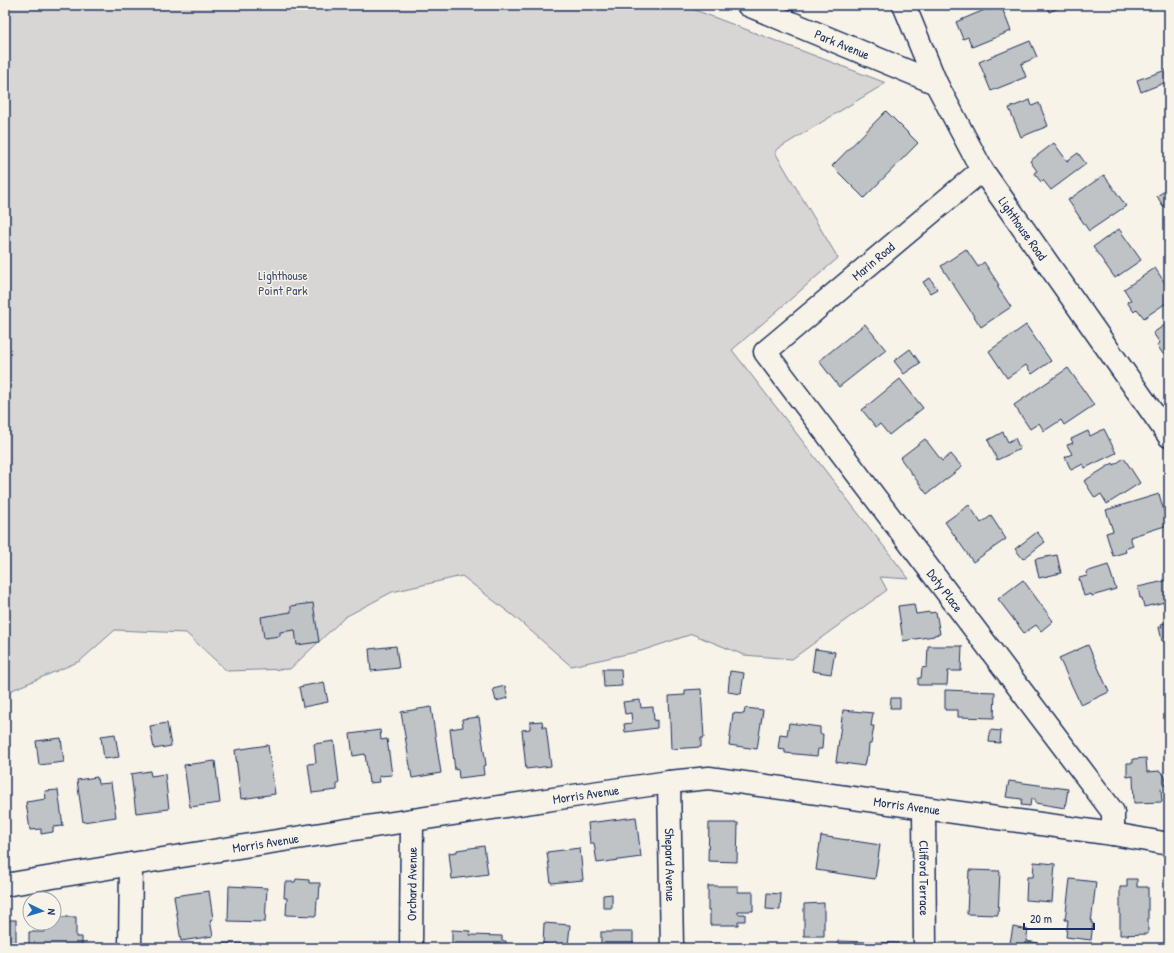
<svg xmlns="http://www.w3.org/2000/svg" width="1174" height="953" font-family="'Patrick Hand',sans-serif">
<rect width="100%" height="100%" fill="#f7f3e8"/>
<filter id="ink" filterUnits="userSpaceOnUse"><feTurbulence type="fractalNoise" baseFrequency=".025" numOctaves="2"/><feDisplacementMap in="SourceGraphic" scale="8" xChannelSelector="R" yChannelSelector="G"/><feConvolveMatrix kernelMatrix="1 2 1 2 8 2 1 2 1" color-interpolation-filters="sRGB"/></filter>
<g filter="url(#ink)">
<polygon fill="#d7d6d4" stroke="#798299" points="5,5 682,5 886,83 776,150 776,154 838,258 732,350 909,579 880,577 887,590 792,659 744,655 692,634 641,651 571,666 516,618 462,576 392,592 345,617 290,669 227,671 186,633 115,630 80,661 5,693"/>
<g fill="#c0c3c5" stroke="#1b2f5e">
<polygon points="996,5 1001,5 1011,31 972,47 968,37 963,39 956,22"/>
<polygon points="1046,5 1066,5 1049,12"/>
<polygon points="1030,41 1037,57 1021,64 1026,77 991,91 979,62"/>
<polygon points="1166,70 1169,77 1169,81 1141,92 1137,80"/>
<polygon points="1030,100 1032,106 1039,103 1048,126 1021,137 1009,108"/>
<polygon points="886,111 918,143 864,198 832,166"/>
<polygon points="1054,143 1067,161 1078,153 1086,164 1051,190 1043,180 1041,182 1034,173 1037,171 1030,161"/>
<polygon points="1104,175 1126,206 1089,231 1068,200"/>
<polygon points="1169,188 1169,203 1163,206 1157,196"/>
<polygon points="1119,229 1141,260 1115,278 1093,247"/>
<polygon points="966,249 978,267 984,262 999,285 997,286 1011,307 981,327 941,266"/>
<polygon points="1155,268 1169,289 1169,301 1144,318 1137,309 1134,312 1127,302 1131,300 1124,289"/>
<polygon points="930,278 937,289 930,293 923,282"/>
<polygon points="1169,322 1169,355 1167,352 1163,354 1157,345 1160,343 1153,333"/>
<polygon points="865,324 886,350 839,387 819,361"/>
<polygon points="1026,325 1051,361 1032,374 1026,365 1007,378 989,351"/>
<polygon points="910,349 920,363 904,374 894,361"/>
<polygon points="1068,368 1094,405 1064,425 1061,420 1044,431 1039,423 1030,429 1014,405"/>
<polygon points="900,379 923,408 889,435 880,424 876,427 862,410"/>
<polygon points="1104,429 1116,453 1085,468 1083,464 1071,470 1065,457 1072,454 1067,445 1073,443 1071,439 1088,431 1090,436"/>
<polygon points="1003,432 1008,442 1015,438 1020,449 997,460 988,440"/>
<polygon points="925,439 942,461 951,454 962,467 927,494 900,458"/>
<polygon points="1124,458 1140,483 1107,504 1101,494 1095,498 1084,481 1113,463 1114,465"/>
<polygon points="1159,494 1168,525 1130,537 1133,546 1125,549 1126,552 1113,556 1106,533 1113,531 1106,510"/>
<polygon points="969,505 981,523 991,516 1006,539 973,562 945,522"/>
<polygon points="1037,532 1045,542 1023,559 1015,549"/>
<polygon points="1057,555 1061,573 1039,578 1035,559"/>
<polygon points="1108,565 1116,589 1092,596 1091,594 1084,596 1079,578 1087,576 1086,572"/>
<polygon points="1023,580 1053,621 1041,631 1036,625 1024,633 998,599"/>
<polygon points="1169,580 1169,601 1144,607 1142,598 1140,598 1138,587"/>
<polygon points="313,603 319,642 297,645 295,630 280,632 280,636 264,638 261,617 291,612 291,606"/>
<polygon points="914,604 916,614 930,612 930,613 936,612 940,634 934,635 934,636 903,641 898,606"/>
<polygon points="1169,622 1169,649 1167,649 1165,641 1162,641 1159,627 1162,627 1161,624"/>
<polygon points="1088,645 1109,692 1081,705 1059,658"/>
<polygon points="396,646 399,668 371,671 369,649"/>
<polygon points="928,646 962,646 961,671 948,671 947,685 918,685 918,678 921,678 922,668 927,667"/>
<polygon points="815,649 835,652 831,674 812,671"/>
<polygon points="603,669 621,669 622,686 604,687"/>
<polygon points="730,671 744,673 741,694 728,692"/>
<polygon points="324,682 328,702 303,707 299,687"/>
<polygon points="505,686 508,698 496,701 493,689"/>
<polygon points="701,689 704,738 701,738 701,747 671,749 669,696 685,695 685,690"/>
<polygon points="945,690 995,692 994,718 958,717 958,710 945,710"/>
<polygon points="891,698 900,698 900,708 890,708"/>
<polygon points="640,700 641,708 653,707 654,721 657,720 657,728 625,732 624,724 632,723 631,713 625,714 623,702"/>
<polygon points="431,707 441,773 412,778 401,712"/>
<polygon points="745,708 763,710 757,749 729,745 733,713 744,714"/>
<polygon points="843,710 873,713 871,726 874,726 871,744 869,744 868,756 866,756 864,766 836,762"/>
<polygon points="479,717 486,765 483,766 484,775 459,778 458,769 455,770 450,729 463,727 462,719"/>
<polygon points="542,721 543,727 546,727 551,766 526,769 522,730 530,729 530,722"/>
<polygon points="167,723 171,746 154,749 150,726"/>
<polygon points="789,723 820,727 820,734 823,734 822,749 818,749 817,756 785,753 785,750 778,749 780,734 787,735"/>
<polygon points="380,730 381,740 387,739 392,775 379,776 380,782 369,783 365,754 353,756 350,734"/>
<polygon points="990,730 1001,731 1000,743 989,742"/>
<polygon points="115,734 119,757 104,759 101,736"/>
<polygon points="61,738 64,762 39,765 36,741"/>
<polygon points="334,741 339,783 337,783 337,790 312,793 308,764 316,763 314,744"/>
<polygon points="268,745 275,794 241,799 235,750"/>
<polygon points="1146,758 1147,772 1160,771 1165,776 1166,783 1161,788 1162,802 1134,803 1133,776 1127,777 1127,763 1133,763 1133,759"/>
<polygon points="215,761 220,803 190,807 184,765"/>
<polygon points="150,771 151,776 165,774 169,809 136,813 131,774"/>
<polygon points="97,777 98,784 111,783 116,817 83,822 77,780"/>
<polygon points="1009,781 1068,789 1065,808 1035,803 1035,799 1031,799 1030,806 1021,805 1022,799 1006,797"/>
<polygon points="58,790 63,826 53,827 53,832 41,834 41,829 30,830 26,802 46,799 45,791"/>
<polygon points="636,817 641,857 597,863 594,843 590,843 588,823"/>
<polygon points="709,823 738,823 737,862 708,861"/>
<polygon points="821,836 880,845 875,879 816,870"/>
<polygon points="484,846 488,874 452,879 449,853 457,852 457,850"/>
<polygon points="580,848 583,880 551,883 547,852"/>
<polygon points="1034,862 1055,864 1052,902 1026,900 1027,877 1033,877"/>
<polygon points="969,870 1000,871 998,915 967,914"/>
<polygon points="296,879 309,880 309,883 320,883 319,899 317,899 316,916 286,915 287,898 284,898 285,882 295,882"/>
<polygon points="1070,879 1096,882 1091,923 1093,923 1091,940 1066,937 1068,920 1065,920"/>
<polygon points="1127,879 1137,879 1137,887 1148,887 1148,934 1120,935 1120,887 1127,887"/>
<polygon points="229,886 267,888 265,922 228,921"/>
<polygon points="708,886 738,886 738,892 753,892 753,911 738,911 738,914 745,914 745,921 738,921 738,925 710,925 710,910 708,910"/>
<polygon points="209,891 213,919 210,920 213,936 181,941 174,896"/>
<polygon points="767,893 781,894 780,910 766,909"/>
<polygon points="612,894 612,908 603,908 603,895"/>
<polygon points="824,903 824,936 804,936 804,904"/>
<polygon points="54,917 76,917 76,937 82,937 82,948 21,948 21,943 29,944 29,932 45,932 45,923 54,923"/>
<rect x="5" y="920" width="11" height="28"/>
<polygon points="544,923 570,925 568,946 543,944"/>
<polygon points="1013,927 1028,930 1026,941 1038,943 1038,948 1009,948"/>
<polygon points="452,930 470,931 470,935 502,936 502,941 506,941 506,948 452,948"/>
<rect x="601" y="932" width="32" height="16"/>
<polygon points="838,941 898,943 897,948 838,948"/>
<polygon points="221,943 250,944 250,948 221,948"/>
<rect x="710" y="944" width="33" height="4"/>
</g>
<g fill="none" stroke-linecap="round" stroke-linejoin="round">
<g stroke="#1b2f5e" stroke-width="25">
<g id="minor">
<path id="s1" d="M748 5 936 83"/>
<path id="s2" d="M904 5 936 83 982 170 1169 436"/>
<path id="s3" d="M982 170 765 352 1113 812V834"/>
<path id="s4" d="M669 782 672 948"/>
<path id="s5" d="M924 808 925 948"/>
<path id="s6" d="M5 885C226 848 447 814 669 782L709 778 1113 834 1169 844"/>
<polyline points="130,948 131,864"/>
<path id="s7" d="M411 948 412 820"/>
</g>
</g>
<use href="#minor" stroke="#f7f3e8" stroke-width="22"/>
</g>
</g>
<g text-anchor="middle" stroke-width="3" stroke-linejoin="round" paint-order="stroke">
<g font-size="13" fill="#1b2f5e" stroke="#f7f3e8">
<text dy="5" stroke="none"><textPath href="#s1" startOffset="102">Park Avenue</textPath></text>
<text dy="5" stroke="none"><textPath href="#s2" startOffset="254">Lighthouse Road</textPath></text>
<text transform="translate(873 261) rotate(-40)" y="5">Marin Road</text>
<text dy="5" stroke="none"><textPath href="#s3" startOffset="582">Doty Place</textPath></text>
<text dy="5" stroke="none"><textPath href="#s6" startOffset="588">Morris Avenue</textPath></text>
<text dy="5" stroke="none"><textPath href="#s6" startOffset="912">Morris Avenue</textPath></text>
<text dy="5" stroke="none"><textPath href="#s6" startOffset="264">Morris Avenue</textPath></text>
<text dy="5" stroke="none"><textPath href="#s4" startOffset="83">Shepard Avenue</textPath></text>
<text dy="5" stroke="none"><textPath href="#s5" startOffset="70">Clifford Terrace</textPath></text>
<text dy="5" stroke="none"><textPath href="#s7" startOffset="64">Orchard Avenue</textPath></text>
</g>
<g font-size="13" fill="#415076" stroke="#f7f3e8">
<text x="283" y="280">Lighthouse<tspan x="283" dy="15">Point Park</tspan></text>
</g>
</g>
<rect width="1174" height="953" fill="none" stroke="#f7f3e8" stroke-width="20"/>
<rect x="10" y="10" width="1154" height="933" fill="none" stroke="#1b2f5e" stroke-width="1.5" filter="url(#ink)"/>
<g transform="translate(42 911) rotate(95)"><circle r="19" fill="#f7f3e8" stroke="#9fa5b1"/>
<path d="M0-3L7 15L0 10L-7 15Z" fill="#1f6fb2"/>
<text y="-6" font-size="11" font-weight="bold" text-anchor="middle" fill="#1b2f5e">N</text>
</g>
<path d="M1024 923v6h70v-6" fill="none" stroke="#1b2f5e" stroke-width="2"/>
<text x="1030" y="923" font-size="12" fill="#1b2f5e" stroke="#f7f3e8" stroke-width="3" paint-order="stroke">20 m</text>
</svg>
